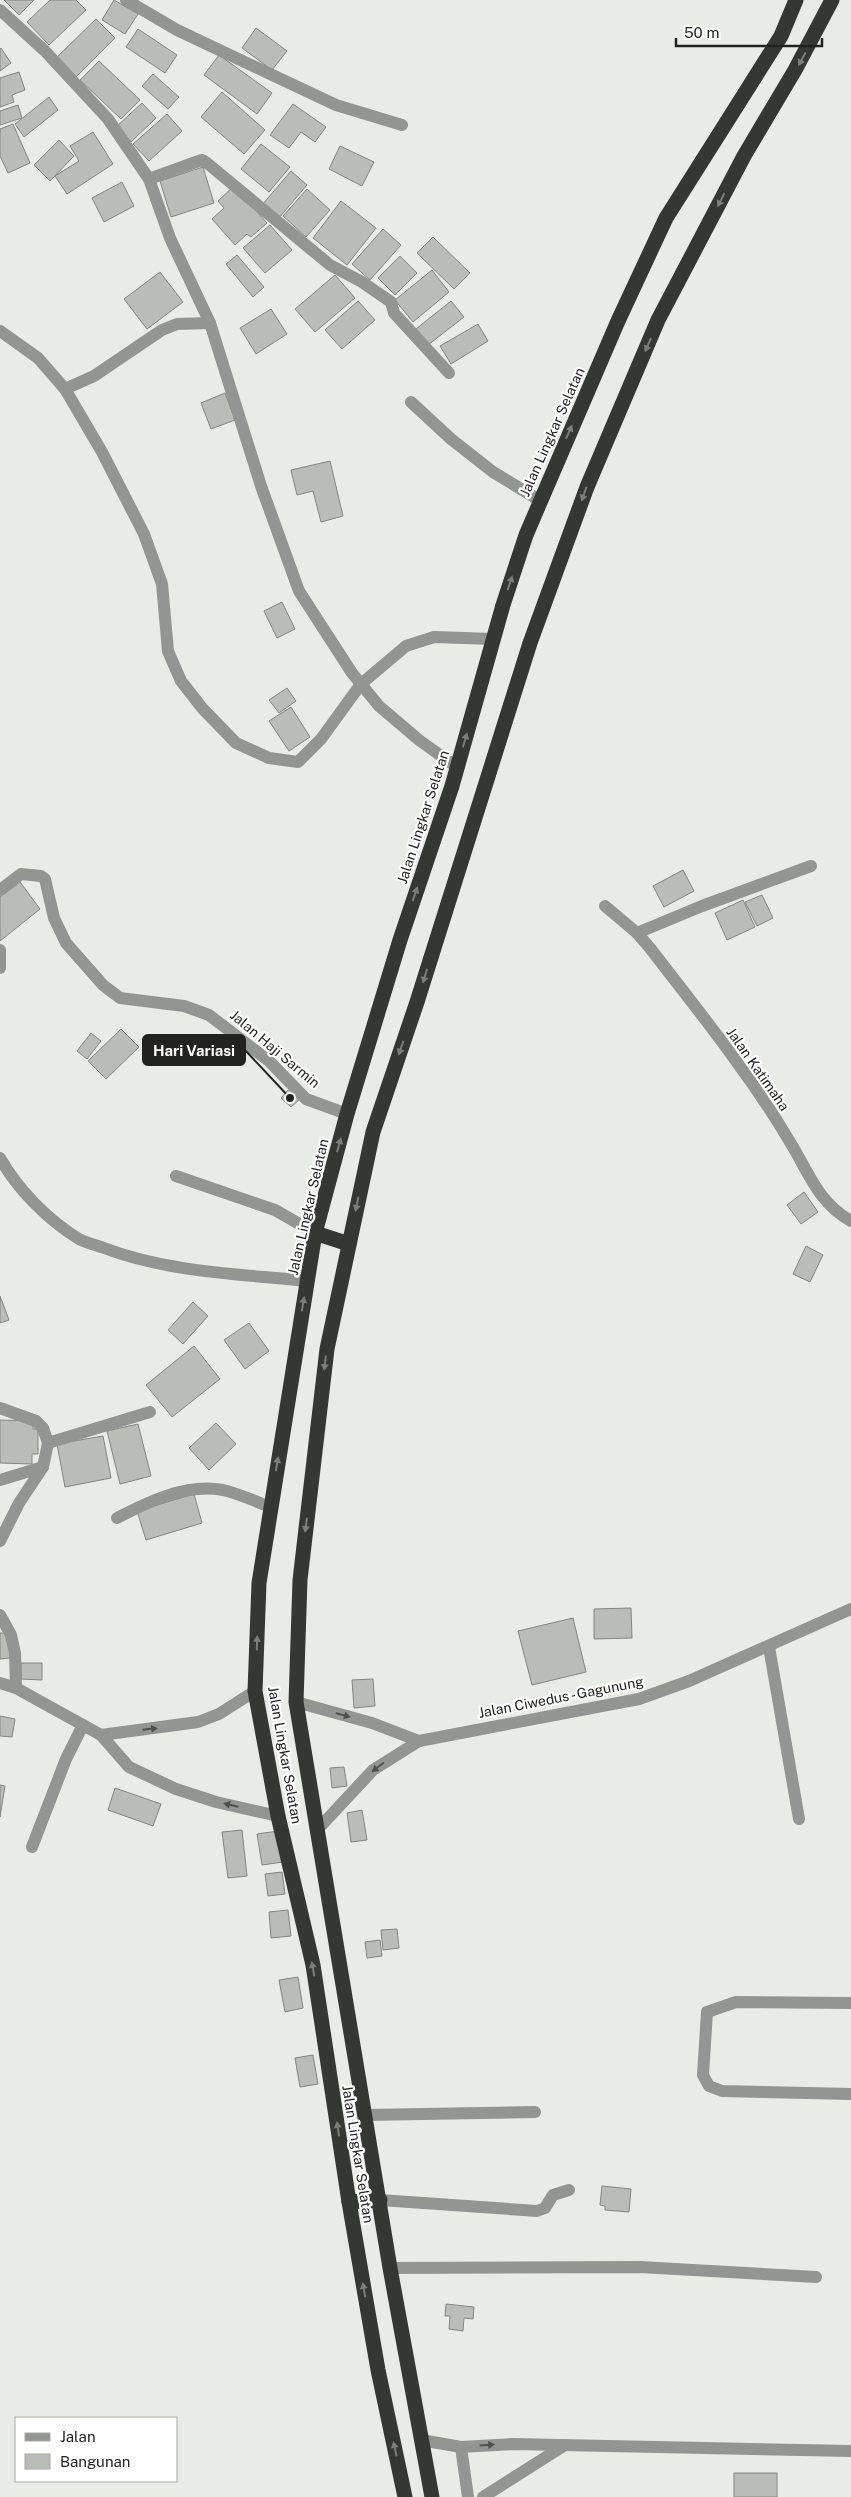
<svg xmlns="http://www.w3.org/2000/svg" width="851" height="2497" font-family="'Public Sans',sans-serif">
<rect width="100%" height="100%" fill="#e9ece6"/>
<g fill="#b9bcb7" stroke="#838680">
<polygon points="4,0 34,0 19,15"/>
<polygon points="50,0 76,0 86,10 49,45 27,22"/>
<polygon points="114,0 138,14 125,34 102,20"/>
<polygon points="96,19 115,38 74,79 55,59"/>
<polygon points="256,28 287,51 272,70 242,48"/>
<polygon points="138,29 177,55 165,73 126,47"/>
<polygon points="1,48 11,63 0,71 0,49"/>
<polygon points="219,55 272,93 257,114 204,75"/>
<polygon points="99,61 140,100 121,119 80,80"/>
<polygon points="19,72 25,90 12,95 14,102 0,107 0,78"/>
<polygon points="153,74 179,97 168,109 142,86"/>
<polygon points="222,92 265,130 244,154 201,117"/>
<polygon points="49,97 58,110 24,137 15,124"/>
<polygon points="142,103 156,118 131,142 117,126"/>
<polygon points="293,104 326,127 315,142 301,132 289,148 270,135"/>
<polygon points="18,105 22,118 0,125 0,111"/>
<polygon points="167,114 182,131 149,161 133,144"/>
<polygon points="13,124 30,163 8,173 0,156 0,129"/>
<polygon points="93,132 113,164 67,194 55,176 79,161 70,146"/>
<polygon points="59,140 74,156 50,181 34,165"/>
<polygon points="261,144 290,167 269,192 241,169"/>
<polygon points="340,146 374,162 362,186 329,169"/>
<polygon points="203,167 214,203 171,217 160,181"/>
<polygon points="291,171 307,185 278,219 262,205"/>
<polygon points="122,182 134,206 104,222 92,198"/>
<polygon points="234,186 267,223 251,237 247,234 235,245 212,219 224,208 218,201"/>
<polygon points="307,189 330,210 306,237 283,216"/>
<polygon points="341,201 376,228 347,265 313,238"/>
<polygon points="270,225 292,250 265,273 243,248"/>
<polygon points="383,229 401,245 370,280 352,264"/>
<polygon points="433,237 470,273 454,289 417,253"/>
<polygon points="237,255 264,287 253,297 226,264"/>
<polygon points="400,256 417,273 395,295 378,278"/>
<polygon points="432,270 449,292 413,322 395,300"/>
<polygon points="160,272 183,302 147,329 124,299"/>
<polygon points="335,275 355,298 315,332 295,309"/>
<polygon points="358,301 375,320 342,349 325,330"/>
<polygon points="451,301 464,317 428,345 416,329"/>
<polygon points="271,309 287,334 256,354 240,328"/>
<polygon points="478,324 488,341 451,364 440,346"/>
<polygon points="225,393 235,420 211,429 201,403"/>
<polygon points="330,461 343,516 321,522 313,491 297,495 291,470"/>
<polygon points="282,602 295,629 277,638 264,611"/>
<polygon points="287,688 296,701 279,713 269,700"/>
<polygon points="291,707 310,737 289,751 269,721"/>
<polygon points="683,870 694,891 664,907 653,886"/>
<polygon points="20,882 40,909 0,941 0,897"/>
<polygon points="762,895 773,918 757,926 745,902"/>
<polygon points="743,900 755,927 727,940 715,913"/>
<polygon points="121,1029 139,1047 106,1079 88,1061"/>
<polygon points="91,1033 101,1041 87,1059 77,1051"/>
<polygon points="289,1089 300,1099 291,1107 281,1098"/>
<polygon points="804,1192 818,1212 801,1224 787,1205"/>
<polygon points="806,1246 823,1255 810,1282 793,1274"/>
<polygon points="0,1296 9,1320 0,1323"/>
<polygon points="193,1302 208,1316 183,1344 168,1330"/>
<polygon points="249,1323 269,1351 245,1369 224,1340"/>
<polygon points="194,1346 220,1379 172,1417 146,1385"/>
<polygon points="0,1420 33,1421 33,1429 38,1429 38,1454 32,1454 32,1464 0,1463"/>
<polygon points="216,1423 236,1444 209,1470 189,1448"/>
<polygon points="138,1424 151,1476 120,1484 107,1431"/>
<polygon points="103,1436 111,1478 65,1487 57,1444"/>
<polygon points="194,1494 202,1523 146,1540 137,1511"/>
<polygon points="631,1608 632,1638 594,1639 594,1609"/>
<polygon points="573,1618 586,1672 532,1685 518,1631"/>
<polygon points="0,1633 9,1633 10,1658 0,1659"/>
<polygon points="21,1663 42,1663 42,1680 21,1679"/>
<polygon points="373,1679 375,1706 354,1708 352,1680"/>
<polygon points="0,1716 15,1719 12,1737 0,1736"/>
<polygon points="344,1767 347,1786 332,1788 330,1768"/>
<polygon points="0,1785 5,1786 0,1817"/>
<polygon points="115,1788 161,1804 153,1826 108,1810"/>
<polygon points="362,1810 367,1840 351,1842 347,1813"/>
<polygon points="242,1830 247,1876 228,1878 222,1832"/>
<polygon points="278,1831 283,1862 262,1865 257,1834"/>
<polygon points="282,1872 285,1894 268,1896 265,1874"/>
<polygon points="288,1910 291,1936 271,1938 269,1912"/>
<polygon points="397,1929 399,1948 383,1950 381,1930"/>
<polygon points="380,1940 382,1956 367,1958 365,1942"/>
<polygon points="298,1977 303,2008 285,2012 279,1980"/>
<polygon points="313,2055 318,2084 300,2087 295,2058"/>
<polygon points="602,2186 631,2189 629,2212 605,2210 605,2206 600,2205"/>
<polygon points="446,2304 474,2307 473,2319 464,2318 463,2331 449,2329 450,2316 445,2316"/>
<rect x="734" y="2473" width="43" height="24"/>
</g>
<g fill="none" stroke-linecap="round" stroke-linejoin="round">
<g stroke="#939592" stroke-width="12">
<polyline points="126,0 177,30 336,105 402,125"/>
<polyline points="0,10 45,51 108,119 149,179 196,162 202,160 207,163 330,265 362,282 391,302 394,313 449,373"/>
<polyline points="149,179 170,238 210,323 261,486 299,591 352,673 379,706 419,740 458,768"/>
<polyline points="0,331 38,358 65,389 94,376 162,330 177,324 210,323"/>
<polyline points="65,389 102,452 144,534 162,584 168,651 181,681 203,709 236,743 269,758 298,762 321,739 361,684 406,646 434,637 493,639"/>
<polyline points="411,402 451,439 493,472 539,500"/>
<polyline points="0,890 21,874 41,876 45,879 54,918 66,943 103,985 120,998 184,1006 209,1015 269,1061 306,1099 347,1114"/>
<path d="M605 906 637 933 650 948C679 986 709 1023 736 1061 756 1088 776 1118 793 1147 810 1176 820 1204 851 1221"/>
<polyline points="637,933 702,906 811,866"/>
<polyline points="0,950 0,968"/>
<path d="M0 1158C18 1190 48 1220 79 1239 86 1243 96 1245 104 1248 167 1272 239 1274 306 1281"/>
<polyline points="176,1176 275,1210 315,1233"/>
<polyline points="0,1408 36,1421 43,1428 48,1443 43,1467 19,1503 0,1541"/>
<polyline points="48,1443 150,1412"/>
<polyline points="0,1480 43,1467"/>
<path d="M117 1518C148 1502 186 1483 223 1490 240 1494 255 1501 270 1507"/>
<polyline points="0,1615 11,1635 15,1653 16,1688"/>
<polyline points="769,1647 799,1819"/>
<polyline points="0,1683 16,1688 101,1735 129,1767 176,1789 216,1802 278,1816"/>
<polyline points="296,1702 372,1723 419,1741 639,1699 689,1681 851,1609"/>
<polyline points="101,1735 198,1722 219,1714 255,1691"/>
<polyline points="319,1828 373,1770 419,1741"/>
<polyline points="32,1847 66,1759 83,1725"/>
<polyline points="851,2003 736,2002 707,2012 703,2075 709,2086 722,2091 851,2094"/>
<polyline points="365,2115 535,2112"/>
<polyline points="380,2200 537,2211 545,2208 553,2195 569,2190"/>
<polyline points="390,2268 640,2267 816,2277"/>
<polyline points="421,2440 461,2447 513,2444 851,2451"/>
<polyline points="461,2447 468,2497"/>
<polyline points="483,2497 565,2445"/>
</g>
<g stroke="#353733" stroke-width="15">
<polyline points="315,1233 349,1244"/>
<polyline points="349,2202 380,2200"/>
<polyline points="405,2497 378,2370 349,2202 313,1965 278,1816 255,1691 259,1583 315,1233 347,1114 400,940 452,786 503,605 526,535 618,321 666,218 781,36 796,0"/>
<polyline points="432,2497 390,2268 296,1702 300,1580 327,1349 373,1132 417,1002 530,643 587,487 658,320 744,156 795,70 832,0"/>
</g>
</g>
<defs><path id="oneway-solid" d="M-6-.8H1V-3.2L6.5 0L1 3.2V.8H-6Z" transform="scale(1.25)"/></defs>
<g fill="#7c7d7a">
<use href="#oneway-solid" transform="translate(802 59) rotate(118)"/>
<use href="#oneway-solid" transform="translate(721 200) rotate(117)"/>
<use href="#oneway-solid" transform="translate(648 345) rotate(113)"/>
<use href="#oneway-solid" transform="translate(569 432) rotate(-66)"/>
<use href="#oneway-solid" transform="translate(584 494) rotate(110)"/>
<use href="#oneway-solid" transform="translate(510 583) rotate(-72)"/>
<use href="#oneway-solid" transform="translate(465 740) rotate(-74)"/>
<use href="#oneway-solid" transform="translate(415 894) rotate(-71)"/>
<use href="#oneway-solid" transform="translate(425 976) rotate(106)"/>
<use href="#oneway-solid" transform="translate(401 1048) rotate(109)"/>
<use href="#oneway-solid" transform="translate(339 1145) rotate(-75)"/>
<use href="#oneway-solid" transform="translate(357 1204) rotate(102)"/>
<use href="#oneway-solid" transform="translate(303 1304) rotate(-81)"/>
<use href="#oneway-solid" transform="translate(325 1363) rotate(97)"/>
<use href="#oneway-solid" transform="translate(277 1464) rotate(-81)"/>
<use href="#oneway-solid" transform="translate(306 1525) rotate(97)"/>
<use href="#oneway-solid" transform="translate(257 1643) rotate(-88)"/>
<use href="#oneway-solid" transform="translate(313 1969) rotate(-100)"/>
<use href="#oneway-solid" transform="translate(338 2129) rotate(-99)"/>
<use href="#oneway-solid" transform="translate(364 2290) rotate(-100)"/>
<use href="#oneway-solid" transform="translate(395 2449) rotate(-102)"/>
</g>
<g fill="#4f514e">
<use href="#oneway-solid" transform="translate(343 1715) rotate(16)"/>
<use href="#oneway-solid" transform="translate(150 1729) rotate(-6)"/>
<use href="#oneway-solid" transform="translate(378 1767) rotate(143)"/>
<use href="#oneway-solid" transform="translate(231 1805) rotate(-167)"/>
<use href="#oneway-solid" transform="translate(487 2445) rotate(-4)"/>
</g>
<g text-anchor="middle" stroke-width="4.5" stroke-linejoin="round" paint-order="stroke">
<g font-size="14" fill="#222321" stroke="#fff">
<text transform="translate(552 432) rotate(-66)" y="5">Jalan Lingkar Selatan</text>
<text transform="translate(423 817) rotate(-72)" y="5">Jalan Lingkar Selatan</text>
<text transform="translate(275 1049) rotate(40)" y="5">Jalan Haji Sarmin</text>
<text transform="translate(758 1069) rotate(55)" y="5">Jalan Katimaha</text>
<text transform="translate(308 1207) rotate(-77)" y="5">Jalan Lingkar Selatan</text>
<text transform="translate(561 1697) rotate(-11)" y="5">Jalan Ciwedus - Gagunung</text>
<text transform="translate(285 1755) rotate(80)" y="5">Jalan Lingkar Selatan</text>
<text transform="translate(358 2154) rotate(81)" y="5">Jalan Lingkar Selatan</text>
</g>
</g>
<path fill="none" stroke="#222321" stroke-width="2" d="M290 1098L245 1050"/>
<circle fill="#222321" stroke="#fff" stroke-width="2" cx="290" cy="1098" r="5"/>
<rect fill="#222321" stroke="#222321" stroke-width="2" x="143" y="1035" width="102" height="30" rx="5"/>
<g font-size="15" text-anchor="middle" font-weight="bold" fill="#fff">
<text x="194" y="1056">Hari Variasi</text>
</g>
<rect x="15" y="2417" width="162" height="65" fill="#ffffff" stroke="#a7a7a6"/>
<rect x="25" y="2433" width="25" height="8" fill="#939592" stroke="#a7a7a6"/>
<text x="60" y="2442" font-size="15" fill="#222321">Jalan</text>
<rect x="25" y="2454" width="25" height="15" fill="#b9bcb7" stroke="#a7a7a6"/>
<text x="60" y="2467" font-size="15" fill="#222321">Bangunan</text>
<path d="M676 38v8h146v-8" fill="none" stroke="#222321" stroke-width="2.5"/>
<text x="684" y="38" font-size="15" fill="#222321" stroke="#ffffff" stroke-width="4" paint-order="stroke">50 m</text>
</svg>
